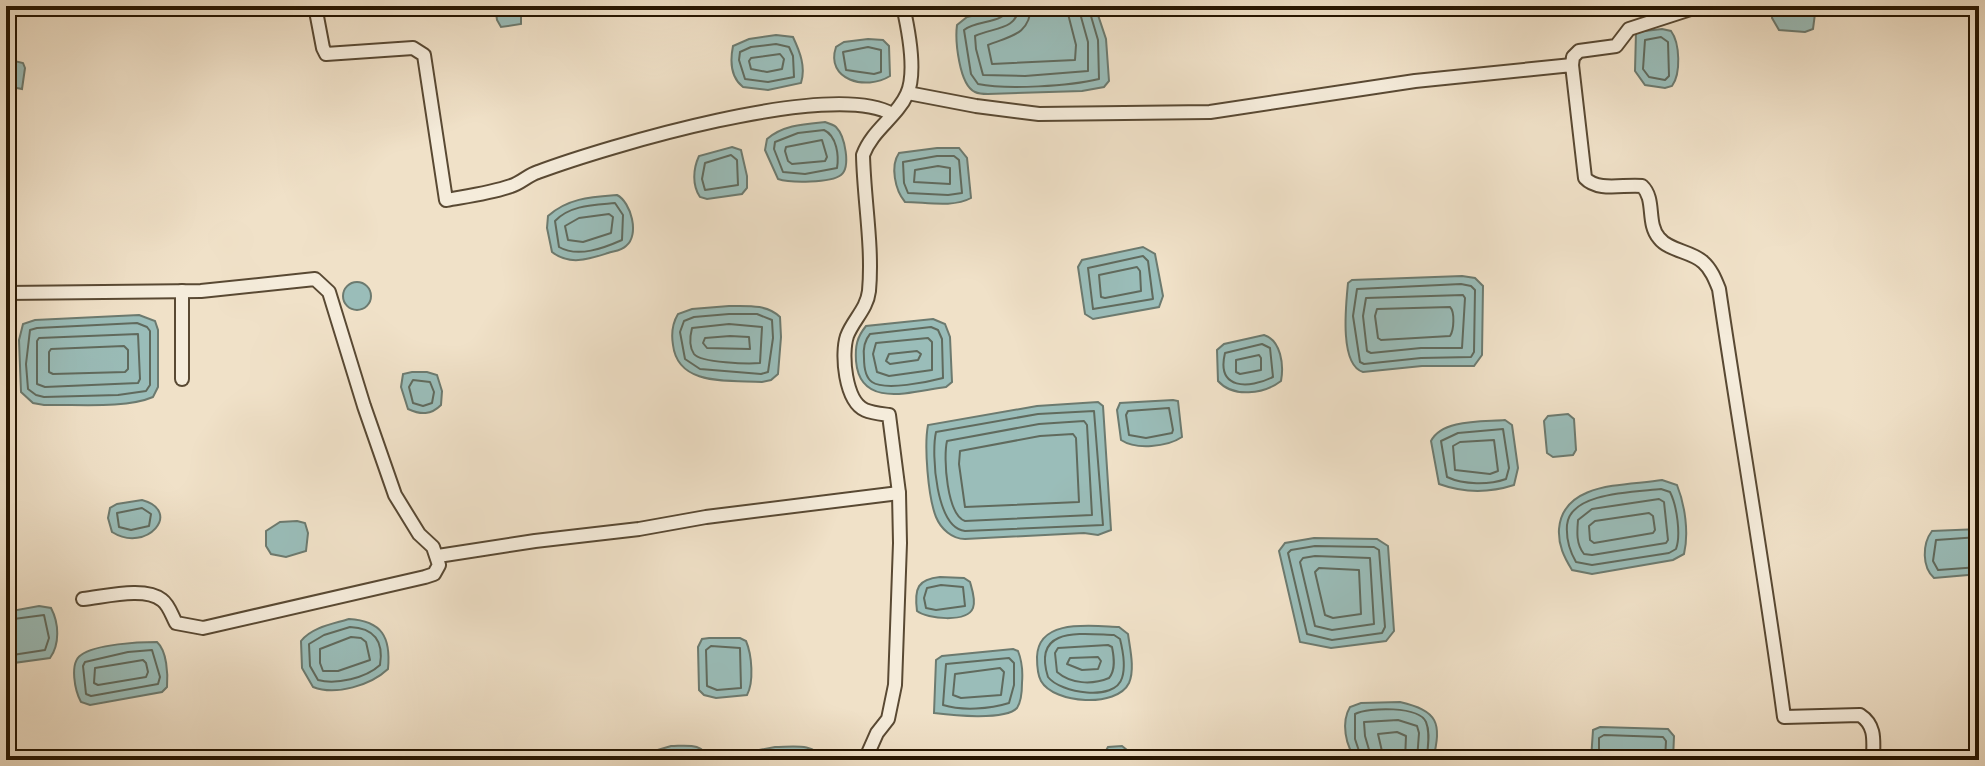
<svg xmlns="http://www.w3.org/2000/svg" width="1985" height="766" font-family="'IM FELL Great Primer',serif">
<rect width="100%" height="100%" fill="#f0e1c8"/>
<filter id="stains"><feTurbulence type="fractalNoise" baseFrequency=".0025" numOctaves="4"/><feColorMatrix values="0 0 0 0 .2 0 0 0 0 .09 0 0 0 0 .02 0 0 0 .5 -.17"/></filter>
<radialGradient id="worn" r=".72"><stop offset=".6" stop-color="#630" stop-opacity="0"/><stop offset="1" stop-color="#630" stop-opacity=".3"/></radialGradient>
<g fill="#9abdb9" stroke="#6c7a6f" stroke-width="2">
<polygon points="495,6 521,6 521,24 501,27 497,20"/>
<path d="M1017 6H1095L1106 39 1109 81 1104 87 1082 91 988 94C984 94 979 94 975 92 959 85 955 40 957 25L967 17Z"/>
<polygon points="1773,6 1816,6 1813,29 1805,32 1779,30 1772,18"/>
<path d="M1662 29 1671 31C1680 43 1681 74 1672 86L1665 88 1645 85 1635 71 1636 32Z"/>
<path d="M776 35 793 37C800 52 806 67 801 83L768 90 743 87C730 77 730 61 733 46L749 39Z"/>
<path d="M868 39 883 40 889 46 890 76C866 91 825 80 836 47L844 42Z"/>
<polygon points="6,59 23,63 25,68 22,89 6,86"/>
<path d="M825 122C828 123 834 125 836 127 845 136 851 167 841 175 831 183 790 183 778 179L765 150 767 139C783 125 804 124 825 122Z"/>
<path d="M732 147 741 150 747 176V188L742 194 707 199 700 197C692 185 693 169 699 156Z"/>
<path d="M937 148H959L967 158 971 198C953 208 925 202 905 202 895 190 890 166 899 153Z"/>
<path d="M617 195C631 202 640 235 626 246 621 251 614 251 608 253 589 259 570 266 552 252L547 228 548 216C568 198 591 197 617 195Z"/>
<polygon points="1143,247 1155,254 1163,296 1159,307 1093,319 1085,314 1078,267 1082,260"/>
<path d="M1462 276 1475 278 1483 286 1482 355 1474 366H1422L1363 372C1339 365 1346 304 1348 283L1352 280Z"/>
<circle cx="357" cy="296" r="14"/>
<path d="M729 306C747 306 767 304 780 317L781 337 778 374 771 380 762 382C730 380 678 387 673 345 671 333 672 324 678 314L692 309Z"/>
<path d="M139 315 155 321 158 330V387L153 397C125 409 75 404 44 405L33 403 21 392 19 340 23 324 35 320Z"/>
<path d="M933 319 945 324 950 337 952 382 946 387C913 391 860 410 856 361 855 346 857 337 866 326Z"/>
<path d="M1264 335C1281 340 1284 365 1281 381 1264 394 1233 398 1218 381L1217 350 1224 344Z"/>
<path d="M412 372H427L437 375 442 391 441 405C431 415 421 415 408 409L401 387 403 374Z"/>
<path d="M1173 400 1178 401 1182 437C1167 447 1136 450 1121 440L1117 410 1120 403Z"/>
<path d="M1098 402 1103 406 1111 530 1098 535 1084 533 965 539C952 539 941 529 936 517 928 497 924 446 928 425L1037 406Z"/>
<polygon points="1568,414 1574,419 1576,450 1573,455 1553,457 1547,453 1544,421 1548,416"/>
<path d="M1505 420 1512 425 1518 468 1514 485C1489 493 1464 493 1439 484L1431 441C1442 419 1483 422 1505 420Z"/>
<path d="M1662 480 1677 485C1685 505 1689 533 1684 554L1673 560 1592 574 1572 570C1564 557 1558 545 1559 529 1563 481 1626 486 1662 480Z"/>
<path d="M142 500C183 511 147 554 112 532L108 518 110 508 117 504Z"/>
<polygon points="297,521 305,523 308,533 306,551 286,557 271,554 266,546 266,531 280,522"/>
<path d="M1979 529V574L1934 578C1922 567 1922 544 1932 531Z"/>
<polygon points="1314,538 1377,539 1388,546 1394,631 1386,641 1331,648 1300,642 1279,551 1285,543"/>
<path d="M940 577 964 578 970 582C972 589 976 600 973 608 967 623 927 619 917 611 914 588 918 579 940 577Z"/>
<path d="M39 606 51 608C59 623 60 644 50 658L6 664V612Z"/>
<path d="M349 619C382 621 391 637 388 669 371 685 336 696 313 687L302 668 301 641C312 627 333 624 349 619Z"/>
<path d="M1119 627 1128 634C1130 649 1135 669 1129 683 1117 708 1054 704 1041 681 1037 674 1037 665 1037 657 1038 618 1091 626 1119 627Z"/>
<path d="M709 638H740L746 641C752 655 754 682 747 695L716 698 704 695 699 690 698 647 702 639Z"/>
<path d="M157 642C167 651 168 674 167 687L162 692 90 705 81 702C75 691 69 663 81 655 96 644 139 642 157 642Z"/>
<path d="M1013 649 1018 651C1022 661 1023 671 1022 683 1022 690 1021 702 1017 708 1005 721 950 715 934 713L936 660 942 656Z"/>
<path d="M1400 702C1438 711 1442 722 1433 760H1357C1345 746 1341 722 1350 707L1361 703Z"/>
<polygon points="1600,727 1668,729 1674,736 1673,760 1591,760 1593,730"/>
<path d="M671 746C686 746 704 742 708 760H631L634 757Z"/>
<polygon points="1122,746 1127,750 1129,760 1104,760 1104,754 1108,747"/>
<path d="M775 747C792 747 814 742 823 760H742L743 753Z"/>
</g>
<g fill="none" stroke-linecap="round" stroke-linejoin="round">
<g stroke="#606a5d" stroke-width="2">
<path d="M1009 6C1006 25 977 19 964 30L971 74 978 84C1007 90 1070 86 1099 79L1098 40 1088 6"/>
<path d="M1019 6C1017 31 993 27 975 36L976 49 983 75 1025 76 1088 71V42L1078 6"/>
<path d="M1031 6C1030 35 1010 36 988 45L992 64 1075 60 1076 45 1066 6"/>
<polygon points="1661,37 1668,42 1669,76 1665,80 1649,77 1643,69 1645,40"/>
<polygon points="776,44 789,47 793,56 794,77 768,82 745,79 739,60 740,52 751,47"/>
<polygon points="868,47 881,50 881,72 874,74 846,70 843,52"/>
<polygon points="780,54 784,59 782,69 767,72 751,69 749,61 751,58"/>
<path d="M824 130C837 136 839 156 837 168L805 174 783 172 774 149 775 142 798 133Z"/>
<polygon points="822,140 827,157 825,161 792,164 788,161 785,151 786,147"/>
<polygon points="731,155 737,160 738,185 705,190 702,179 705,163"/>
<polygon points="937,156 954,156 959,160 962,193 948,195 908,193 904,183 903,162"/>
<polygon points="938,166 950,168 950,184 914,182 915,170"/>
<path d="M615 203 623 215 622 240C604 248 578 258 559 247L555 221C570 205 594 205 615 203Z"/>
<polygon points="609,214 613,217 611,233 583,242 568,240 565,226 579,218"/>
<polygon points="1143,256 1148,261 1153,299 1093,309 1088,268"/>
<polygon points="1137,267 1140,271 1141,291 1105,298 1101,297 1099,275"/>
<polygon points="1461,284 1471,286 1475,290 1474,352 1471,357 1421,358 1364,364 1360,362 1353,316 1357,289"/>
<polygon points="1463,295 1465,298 1462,348 1421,348 1371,353 1367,351 1363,316 1366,298"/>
<path d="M1450 307C1455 312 1454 330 1450 336L1381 340 1378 338 1375 316 1377 309Z"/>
<polygon points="729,314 757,314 772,320 773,338 768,372 761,374 700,369 685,359 680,332 684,321 694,317"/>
<polygon points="137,323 147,327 150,331 150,385 146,391 118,395 44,397 36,395 28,389 26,364 30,330 37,328"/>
<path d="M729 324 762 327 760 363C749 364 701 363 694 354 689 347 690 336 692 328Z"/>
<path d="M931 327 938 330 942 339 943 378C928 382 885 391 872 382 865 377 864 366 864 358 863 349 864 341 870 334Z"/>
<polygon points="138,334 140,379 138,383 45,387 37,384 37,341 39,338"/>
<polygon points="730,336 749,337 750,349 707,348 703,343 705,338"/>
<polygon points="928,338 932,342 932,370 889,376 877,372 873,354 876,343"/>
<path d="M1262 344 1270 348 1273 377C1249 389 1216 390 1225 353Z"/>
<polygon points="124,346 128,350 128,369 125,372 53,374 49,372 49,352 51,349"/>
<polygon points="917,351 921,354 918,360 890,364 886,361 889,354"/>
<polygon points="1259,355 1261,358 1261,370 1240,374 1236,372 1236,360"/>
<polygon points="413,380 430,382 434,392 432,403 423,406 413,403 409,387"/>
<polygon points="1169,408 1173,430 1172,433 1146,438 1129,435 1126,415 1128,411"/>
<path d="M1094 411 1103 525 965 531C936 528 931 454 936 432L1038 414Z"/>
<path d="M1084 421 1087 425 1092 515 965 521C947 515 943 458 947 441L1039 424Z"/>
<path d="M1503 429 1509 468 1506 479C1489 485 1464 485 1447 477L1441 441 1458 433Z"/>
<polygon points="1073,434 1076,438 1079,502 965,507 959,464 960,451 1040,436"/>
<polygon points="1494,440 1498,471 1490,474 1455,470 1453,446 1460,442"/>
<path d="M1661 489 1670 492C1677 506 1681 535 1676 549L1669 553 1592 565 1576 562C1569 550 1566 539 1567 525 1570 492 1635 492 1661 489Z"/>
<path d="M1659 499 1664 502 1668 540 1666 543 1592 555 1584 554C1576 544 1577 532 1578 520L1592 509Z"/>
<polygon points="142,508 151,514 149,526 131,530 119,527 117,513"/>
<polygon points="1649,513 1653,516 1655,530 1653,533 1594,543 1590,540 1589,526 1595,521"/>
<polyline points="1979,537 1936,540 1933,561 1938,570 1979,567"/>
<polygon points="1315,546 1374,547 1379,550 1385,627 1382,633 1332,640 1307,634 1288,553 1291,550"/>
<polygon points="1315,556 1370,558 1374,624 1332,630 1315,626 1300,562 1303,558"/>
<polygon points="1319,568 1359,570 1361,614 1333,618 1325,615 1315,572"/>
<polygon points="941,585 963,587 965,606 936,610 926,608 924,598 927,588"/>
<polyline points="6,620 44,615 49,638 45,650 6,656"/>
<path d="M350 627C374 628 384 641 380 665 366 678 336 685 318 680L310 666 309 644 324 635Z"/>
<path d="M1114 635 1120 639C1123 651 1126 666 1122 678 1115 702 1060 693 1048 677 1032 626 1081 634 1114 635Z"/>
<polygon points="351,637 361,638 366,642 370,660 338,671 323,671 320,663 320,649"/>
<path d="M1108 645 1112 647C1114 657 1116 670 1109 678 1092 685 1071 684 1057 672L1055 653 1058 648Z"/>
<polygon points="711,646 740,648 741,688 717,690 707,686 706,650"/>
<polygon points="152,650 160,677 158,684 91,696 86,694 83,666 85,662 128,652"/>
<polygon points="1098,657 1101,661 1098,669 1082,670 1067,664 1070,658"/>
<path d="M1009 658 1014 663V685L1009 703C990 709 962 711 943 705L946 664Z"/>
<polygon points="143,660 146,663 148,672 146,677 98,685 94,683 95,668"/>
<polygon points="1000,668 1004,672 1001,695 961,698 953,695 955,674"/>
<path d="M1362 760 1355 739V714C1369 707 1419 706 1426 722 1431 734 1427 748 1427 760"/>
<polyline points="1372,760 1365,736 1364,722 1398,720 1417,726 1419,733 1417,760"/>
<polyline points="1384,760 1378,734 1397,732 1406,736 1405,760"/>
<polyline points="1599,760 1599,738 1604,735 1663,737 1666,741 1665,760"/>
</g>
<g stroke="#594933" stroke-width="16">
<g id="street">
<path d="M315 6 323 48 326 54 413 48 424 55 446 200C468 196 491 193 511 186 521 183 528 175 538 172 605 147 832 79 892 114"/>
<polyline points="1572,65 1573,57 1579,51 1616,46 1629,29 1700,6"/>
<path d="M908 93 976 106 1039 114 1210 112 1415 81 1572 65 1585 178C1598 192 1624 184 1642 186 1656 199 1646 223 1659 238 1669 251 1691 251 1703 262 1711 269 1715 279 1719 289 1740 432 1765 574 1784 717L1860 715C1877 726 1873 743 1873 760"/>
<path d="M6 293 201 291 315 279 329 292 364 406 395 495 419 534 433 547 439 565 434 574 425 577 203 628 176 623C172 616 169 605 162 600 145 586 104 597 83 599"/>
<polyline points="182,379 182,291"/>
<polyline points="438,556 535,541 639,529 706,517 899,493"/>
<path d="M865 760 877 733 888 719 895 685 900 543 899 493 889 415C882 414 872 413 865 410 845 401 841 354 847 336 853 320 867 309 869 291 873 246 864 200 863 155 872 130 897 117 907 94 917 72 908 28 903 6"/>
</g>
</g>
<use href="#street" stroke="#f5ecdb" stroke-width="12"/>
</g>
<rect width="1985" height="766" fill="none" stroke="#f0e1c8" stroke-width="32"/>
<rect x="8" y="8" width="1969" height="750" fill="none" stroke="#271601" stroke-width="4"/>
<rect x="16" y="16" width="1953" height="734" fill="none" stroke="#271601" stroke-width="2"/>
<rect width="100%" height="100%" filter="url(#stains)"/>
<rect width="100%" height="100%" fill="url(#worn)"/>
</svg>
